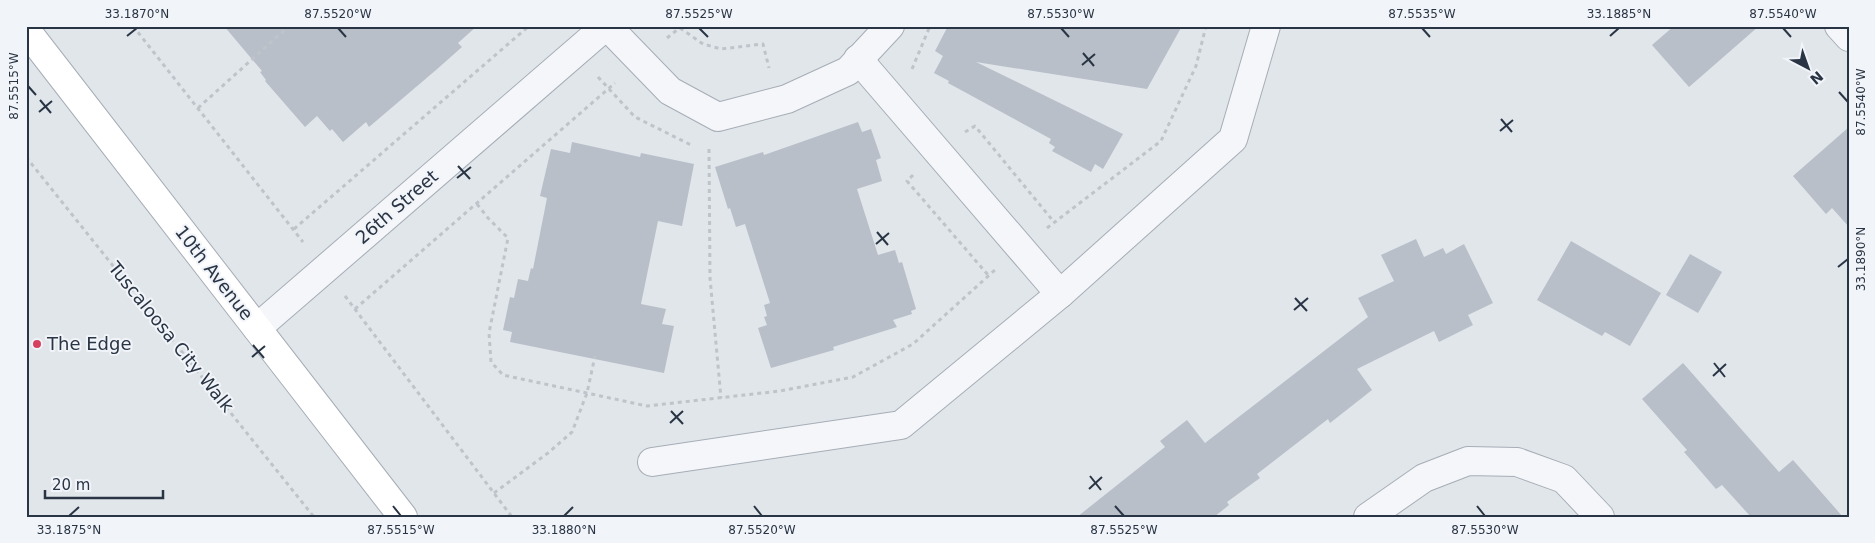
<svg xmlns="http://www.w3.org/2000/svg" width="1875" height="543" font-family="'DejaVu Sans',sans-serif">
<rect width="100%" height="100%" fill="#e1e6eb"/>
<g fill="#b8bfc9">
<polygon points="224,26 477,26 458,43 462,47 436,70 369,127 366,122 343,142 332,129 330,131 317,116 305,127 265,81 266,80 260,72 262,71"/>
<polygon points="948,26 1182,26 1147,89 976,62 1123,134 1103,169 1095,164 1091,172 1052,151 1055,147 1049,143 1051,139 948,83 949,81 934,73 943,56 935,51"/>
<polygon points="1674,26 1759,26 1689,87 1652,45"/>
<polygon points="858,122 862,132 871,129 881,158 876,160 882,181 857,189 878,255 895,250 899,263 902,262 916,309 911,311 912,314 893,320 897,327 833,347 834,350 771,368 758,328 767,325 764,317 767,316 764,305 770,303 745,224 736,227 730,208 728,209 715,167 763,152 764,155"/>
<polygon points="1849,127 1849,227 1832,208 1826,214 1793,176"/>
<polygon points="572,142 640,157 641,153 694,164 682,226 658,221 641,304 666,309 662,324 674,326 664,373 510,342 512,332 503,330 510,297 514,298 518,279 528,281 531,268 533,269 547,198 540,196 551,149 570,153"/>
<polygon points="1416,239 1424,257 1443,248 1446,254 1464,244 1493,303 1468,315 1473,325 1439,342 1434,331 1357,369 1372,390 1330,423 1328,419 1257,474 1260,478 1227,502 1229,505 1214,517 1077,517 1165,447 1160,441 1187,420 1205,443 1368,317 1358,298 1394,281 1381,255"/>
<polygon points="1571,241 1661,293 1630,346 1605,332 1602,336 1537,300"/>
<polygon points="1690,254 1722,272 1698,313 1666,295"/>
<polygon points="1683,363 1779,472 1793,460 1843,517 1751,517 1722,485 1716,489 1684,452 1687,450 1642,399"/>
</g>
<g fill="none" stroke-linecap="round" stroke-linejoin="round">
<g stroke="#a6adb6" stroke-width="30">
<g id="minor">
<polyline points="607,26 670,91 718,117 787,99 848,71 890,26"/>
<polyline points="1839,26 1849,37"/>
<polyline points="858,59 1060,294"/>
<polyline points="257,328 606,26"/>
<polyline points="652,462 901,425 1060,294 1233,139 1266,26"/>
<polyline points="1368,517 1424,478 1468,461 1517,462 1564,479 1600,517"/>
</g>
</g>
<g stroke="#a6adb6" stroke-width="30">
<polyline id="secondary" points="26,30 403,517"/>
</g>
<g stroke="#bfc4ca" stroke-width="3" stroke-dasharray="4 4" stroke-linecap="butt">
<polyline points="133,26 303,242"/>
<polyline points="680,28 703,44 721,49 763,44 769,68"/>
<polyline points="667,38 682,26"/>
<polyline points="912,69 930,26"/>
<polyline points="598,77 635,117 689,144 693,145"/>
<polyline points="198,108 289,26"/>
<polyline points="965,132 975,126 1054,222"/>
<polyline points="709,149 710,278 721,398"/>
<polyline points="26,157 314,517"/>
<polyline points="913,175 907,181 988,275"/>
<polyline points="477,204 488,218 508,238 489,333 491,362 503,375 647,406 780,391 853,377 913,344 996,269"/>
<polyline points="1047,228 1161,141 1196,66 1206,26"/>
<polyline points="294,229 529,26"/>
<polyline points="345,296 512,517"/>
<polyline points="355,309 615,83"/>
<polyline points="494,493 548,453 572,432 587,393 595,356"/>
</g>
<use href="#minor" stroke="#f4f6f9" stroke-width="28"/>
<use href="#secondary" stroke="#fff" stroke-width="28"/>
</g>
<path fill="none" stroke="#293444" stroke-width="2" d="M338 28 346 37M699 28 708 37M1061 28 1069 37M1422 28 1430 37M1783 28 1791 37M127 36 137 28M1610 36 1619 28M1083 53 1094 66M1082 65 1095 54M28 86 36 95M1839 92 1848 102M40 100 51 113M39 112 52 101M1501 119 1512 132M1500 131 1513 120M458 166 470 179M457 178 471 167M877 232 888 245M876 244 889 233M1838 267 1848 259M1295 298 1307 311M1294 310 1308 298M253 345 264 358M252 357 265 346M1714 363 1725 377M1713 376 1726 364M671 411 683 424M670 423 683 411M1090 476 1101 490M1089 489 1102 477M393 506 401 516M754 506 762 516M1115 506 1124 516M1477 506 1485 516M69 516 79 507M564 516 573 507"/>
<circle fill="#d64160" stroke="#f1f4f8" stroke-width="2" cx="37" cy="344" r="5"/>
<g text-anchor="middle" stroke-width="4" stroke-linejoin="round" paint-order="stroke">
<g font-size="18" fill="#293444" stroke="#f1f4f8">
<text transform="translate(397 207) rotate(-41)" y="6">26th Street</text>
<text transform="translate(214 273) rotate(52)" y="6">10th Avenue</text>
<text transform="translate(171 337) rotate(51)" y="6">Tuscaloosa City Walk</text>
</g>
<g font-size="18" fill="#293444" stroke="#f1f4f8" text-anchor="start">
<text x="47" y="350">The Edge</text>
</g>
</g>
<rect width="1875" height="543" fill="none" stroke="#f1f4f8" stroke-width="55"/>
<g transform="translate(1808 68) rotate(139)" stroke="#f1f4f8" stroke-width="4" paint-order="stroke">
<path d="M0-4L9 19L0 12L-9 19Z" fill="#293444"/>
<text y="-8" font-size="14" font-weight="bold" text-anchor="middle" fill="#293444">N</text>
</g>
<path d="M45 490v8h118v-8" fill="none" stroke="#293444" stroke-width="2.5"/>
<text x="52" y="490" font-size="15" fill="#293444" stroke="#f1f4f8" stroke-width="4" paint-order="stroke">20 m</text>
<rect x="28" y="28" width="1820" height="488" fill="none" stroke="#293444" stroke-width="2"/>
<g font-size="12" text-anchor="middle" fill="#293444">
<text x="137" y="18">33.1870°N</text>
<text x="338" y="18">87.5520°W</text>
<text x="699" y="18">87.5525°W</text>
<text x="1061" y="18">87.5530°W</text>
<text x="1422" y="18">87.5535°W</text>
<text x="1619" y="18">33.1885°N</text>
<text x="1783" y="18">87.5540°W</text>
<text transform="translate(14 86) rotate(-90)" y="4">87.5515°W</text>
<text transform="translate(1861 102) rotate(-90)" y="4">87.5540°W</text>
<text transform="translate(1861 259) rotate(-90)" y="4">33.1890°N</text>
<text x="69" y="534">33.1875°N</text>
<text x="401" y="534">87.5515°W</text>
<text x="564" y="534">33.1880°N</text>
<text x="762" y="534">87.5520°W</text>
<text x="1124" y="534">87.5525°W</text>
<text x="1485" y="534">87.5530°W</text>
</g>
</svg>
